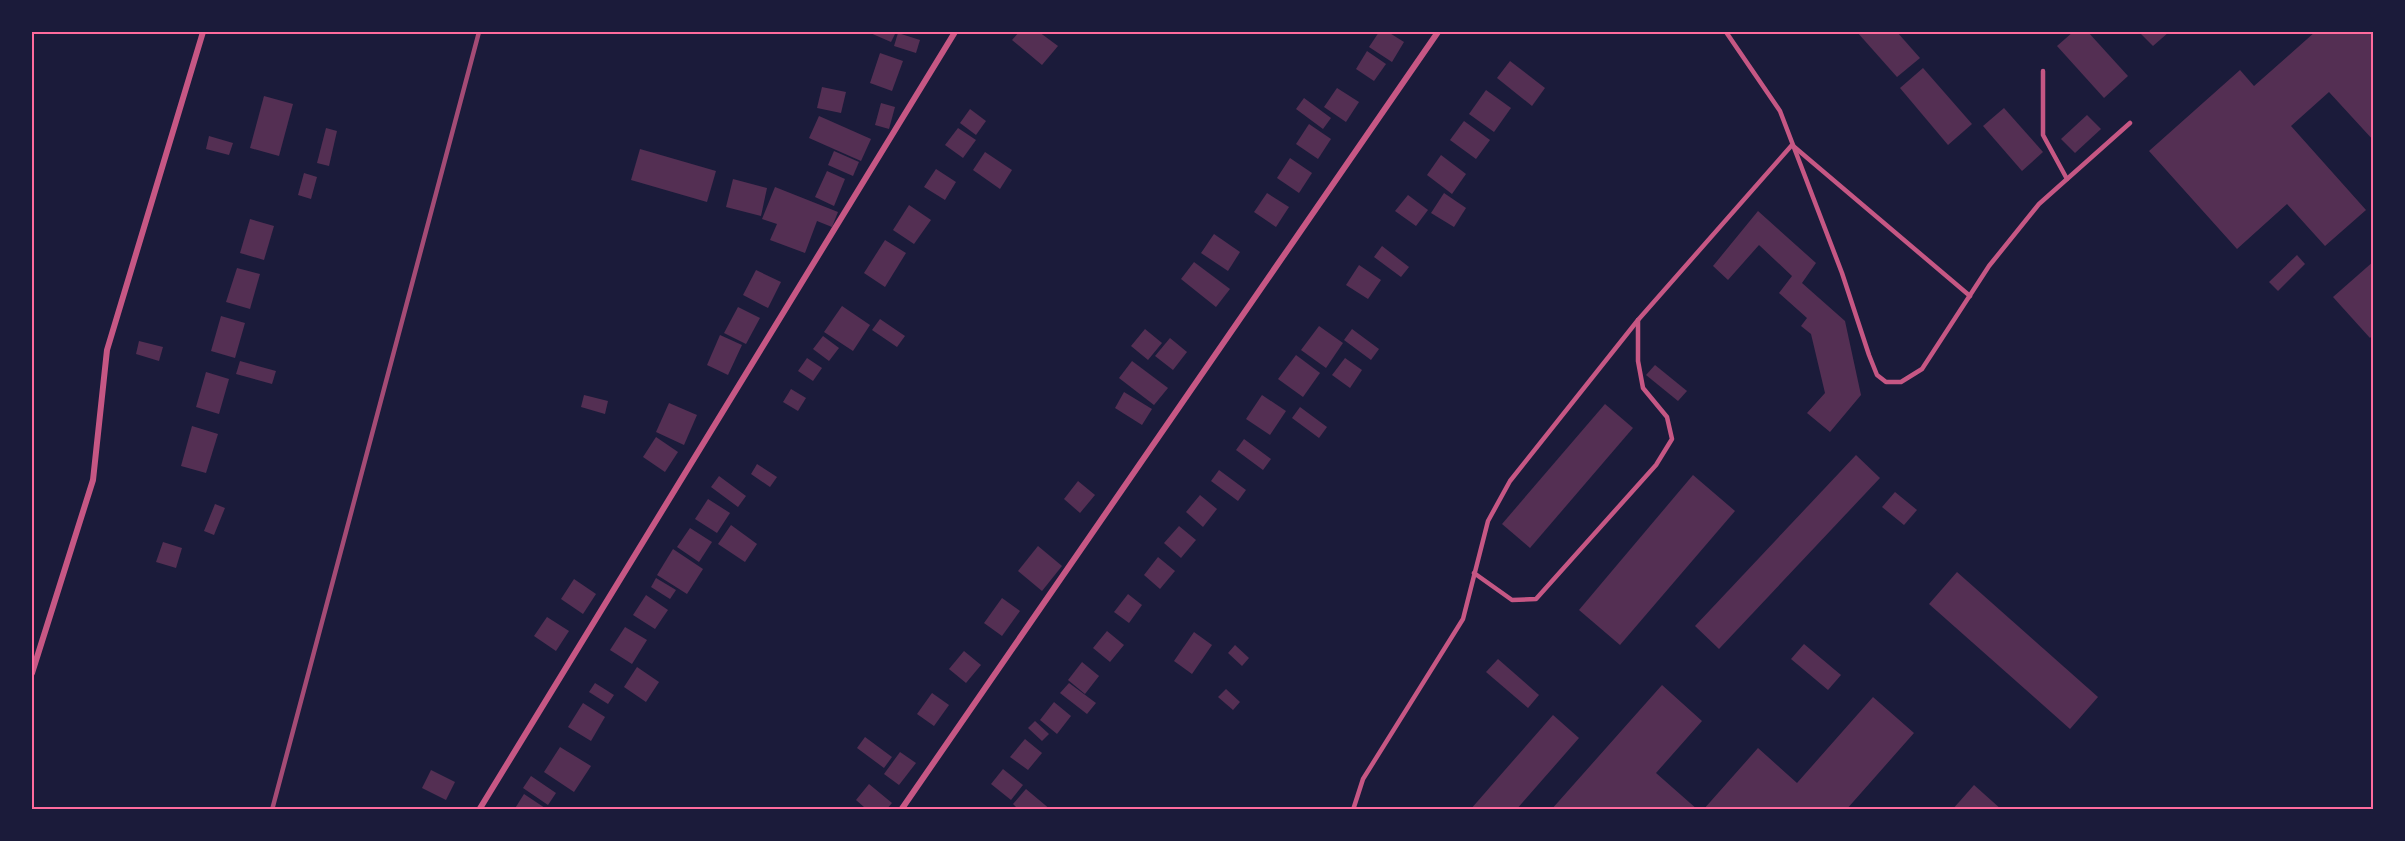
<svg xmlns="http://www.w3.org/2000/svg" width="2405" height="841" font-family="'Fira Sans',sans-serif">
<rect width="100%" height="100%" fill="#1b1b3a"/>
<g fill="#542f53">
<polygon points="868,32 896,32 891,42"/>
<polygon points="1019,32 1039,32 1058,46 1042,65 1012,40"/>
<polygon points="1379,32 1388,32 1404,42 1392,62 1369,47"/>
<polygon points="1857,32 1897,32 1920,58 1897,77"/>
<polygon points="2073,32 2088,32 2128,76 2104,98 2057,46"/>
<polygon points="2139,32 2169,32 2153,46"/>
<polygon points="2315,32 2374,32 2374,141 2329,92 2291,126 2366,210 2325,246 2287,204 2237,249 2149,151 2240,70 2254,86"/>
<polygon points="898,33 920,40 916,53 894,46"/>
<polygon points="1367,51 1386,64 1374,81 1356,69"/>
<polygon points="880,53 903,61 892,91 870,83"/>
<polygon points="1510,61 1545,88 1532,106 1497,78"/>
<polygon points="1923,68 1972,124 1948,145 1900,88"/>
<polygon points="822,87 846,92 841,113 817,108"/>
<polygon points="1337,88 1359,102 1346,122 1324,107"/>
<polygon points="1486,90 1511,108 1494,132 1469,114"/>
<polygon points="264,96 293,104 279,156 250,148"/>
<polygon points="1304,98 1331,118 1323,129 1296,109"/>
<polygon points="881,103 895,107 889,129 875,125"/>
<polygon points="2004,108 2043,152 2022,171 1983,126"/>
<polygon points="970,109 986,121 976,135 960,123"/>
<polygon points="2087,115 2101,129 2075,153 2061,139"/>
<polygon points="819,116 871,139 861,161 809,138"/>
<polygon points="1464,121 1490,140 1476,159 1450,140"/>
<polygon points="1309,124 1331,139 1318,159 1296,144"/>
<polygon points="326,128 337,131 329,166 317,163"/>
<polygon points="958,128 976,140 963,158 945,145"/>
<polygon points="209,136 233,143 229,155 206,149"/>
<polygon points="640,149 716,171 707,202 631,180"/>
<polygon points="834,151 859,162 853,176 828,165"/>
<polygon points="985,152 1012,170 1000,189 973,170"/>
<polygon points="1441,155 1466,174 1452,194 1427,175"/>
<polygon points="1290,158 1312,173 1299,193 1277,178"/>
<polygon points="936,169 956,182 945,200 924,187"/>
<polygon points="827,171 845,179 834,206 815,197"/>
<polygon points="304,173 317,177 311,199 298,195"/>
<polygon points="733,179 767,188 761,216 726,207"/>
<polygon points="775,187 838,212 832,227 817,221 805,253 770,240 777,224 762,219"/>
<polygon points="1267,193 1289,207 1276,227 1254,212"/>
<polygon points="1444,193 1466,208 1454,227 1431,213"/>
<polygon points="1408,195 1428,210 1416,226 1395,211"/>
<polygon points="909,205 931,220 914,244 893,230"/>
<polygon points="1758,211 1816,263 1802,283 1845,321 1861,395 1830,432 1807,413 1825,393 1811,334 1801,326 1807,318 1779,293 1792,276 1759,245 1728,280 1713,266"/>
<polygon points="250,219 274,226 264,260 240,253"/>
<polygon points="1214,234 1240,252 1228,271 1201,253"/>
<polygon points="885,240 906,253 885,287 864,273"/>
<polygon points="1382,246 1409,267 1401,277 1374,257"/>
<polygon points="2297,255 2305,264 2278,291 2269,282"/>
<polygon points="2374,261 2374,334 2370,338 2333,297"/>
<polygon points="1194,262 1230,289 1216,307 1181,279"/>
<polygon points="1359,265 1381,280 1368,299 1346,285"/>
<polygon points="237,268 260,274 250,309 226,302"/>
<polygon points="756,270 781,282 768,308 743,295"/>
<polygon points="842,306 870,325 853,351 824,332"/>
<polygon points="738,307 760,318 746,344 724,333"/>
<polygon points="221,316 245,323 235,358 211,351"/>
<polygon points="880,319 905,336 897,347 872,330"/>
<polygon points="1319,326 1343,343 1326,368 1301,350"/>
<polygon points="1145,329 1162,343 1148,360 1131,346"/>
<polygon points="1352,329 1379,349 1371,360 1344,340"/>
<polygon points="720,335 742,345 728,375 707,365"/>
<polygon points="823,336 839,348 829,361 813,349"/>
<polygon points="1170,338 1187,352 1173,370 1155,356"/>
<polygon points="139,341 163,347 159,361 136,354"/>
<polygon points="1296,355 1320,373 1303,397 1278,379"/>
<polygon points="807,358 822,368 813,381 798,371"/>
<polygon points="1345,358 1362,370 1350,388 1332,375"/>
<polygon points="240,361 276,371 272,384 236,374"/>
<polygon points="1132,361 1168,388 1154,405 1119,378"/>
<polygon points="1655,365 1687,391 1678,401 1646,375"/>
<polygon points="206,372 229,379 219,414 196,407"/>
<polygon points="791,389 806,398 798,411 783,402"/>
<polygon points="1124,392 1152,409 1142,425 1115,408"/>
<polygon points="584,395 608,401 605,414 581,407"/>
<polygon points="1262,395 1286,411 1270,435 1246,419"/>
<polygon points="669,403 697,415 684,445 656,432"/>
<polygon points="1605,404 1633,428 1530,548 1502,524"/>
<polygon points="1300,407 1327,427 1319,438 1292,418"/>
<polygon points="192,426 218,434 206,473 181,466"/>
<polygon points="656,437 678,452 665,472 643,457"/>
<polygon points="1244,439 1271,459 1263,470 1236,450"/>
<polygon points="1856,455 1880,478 1719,649 1695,626"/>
<polygon points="757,464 777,477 770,487 751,474"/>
<polygon points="1219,470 1246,490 1238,501 1211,481"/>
<polygon points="1693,475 1735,511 1620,645 1579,610"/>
<polygon points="719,476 746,496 738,507 711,487"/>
<polygon points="1078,481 1095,495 1080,513 1064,499"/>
<polygon points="1895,492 1917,510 1904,525 1882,507"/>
<polygon points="1200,495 1217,509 1203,527 1186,512"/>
<polygon points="708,499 730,513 717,533 695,519"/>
<polygon points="215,504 225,508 214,535 204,531"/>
<polygon points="731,525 757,544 745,562 718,544"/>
<polygon points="1179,526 1196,540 1181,558 1164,543"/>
<polygon points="690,528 712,542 699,562 677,547"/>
<polygon points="163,542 182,548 176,568 156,562"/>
<polygon points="1038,546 1062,566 1042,591 1018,571"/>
<polygon points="673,549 703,569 687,594 657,575"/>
<polygon points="1158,557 1175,571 1160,589 1144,575"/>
<polygon points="1957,572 2098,697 2070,729 1929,604"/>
<polygon points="656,578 676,590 670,599 651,587"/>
<polygon points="574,579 596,594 583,614 561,599"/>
<polygon points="1128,594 1142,605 1129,623 1114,612"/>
<polygon points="646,595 668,610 655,629 633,615"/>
<polygon points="1002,598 1020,611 1002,636 984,623"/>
<polygon points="547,617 569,631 556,651 534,636"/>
<polygon points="625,627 647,640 632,664 610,650"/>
<polygon points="1107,631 1124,645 1110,662 1093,648"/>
<polygon points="1194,632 1212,645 1192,674 1174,661"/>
<polygon points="1804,644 1841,675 1828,690 1791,659"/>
<polygon points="1235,645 1249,658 1242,666 1228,653"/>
<polygon points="964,651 981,665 966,683 949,669"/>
<polygon points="1498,659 1539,695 1528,708 1486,672"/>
<polygon points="1082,662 1099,676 1085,694 1068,680"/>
<polygon points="637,667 659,682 646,702 624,687"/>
<polygon points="595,683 614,695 608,704 589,692"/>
<polygon points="1069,683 1096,703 1087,714 1060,693"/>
<polygon points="1662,685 1702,721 1656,773 1698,810 1551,810"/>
<polygon points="1226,689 1240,702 1233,710 1218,697"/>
<polygon points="932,693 949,705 934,726 917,714"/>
<polygon points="1873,697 1914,733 1846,810 1703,810 1758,748 1797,783"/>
<polygon points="1054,702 1071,716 1057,734 1040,720"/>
<polygon points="583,703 605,717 591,741 568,727"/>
<polygon points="1553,715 1579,738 1516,810 1470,810"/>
<polygon points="1035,721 1049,734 1042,741 1028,728"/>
<polygon points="865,737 892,757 884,768 857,748"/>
<polygon points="1025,739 1042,753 1028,770 1010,757"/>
<polygon points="560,747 591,766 574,792 544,772"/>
<polygon points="900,752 916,763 899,785 884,774"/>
<polygon points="1003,769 1023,785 1011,800 991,784"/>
<polygon points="431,770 455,782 446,800 422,788"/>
<polygon points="531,776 556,793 548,805 523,788"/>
<polygon points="869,784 892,803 886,810 861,810 864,807 856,800"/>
<polygon points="1974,785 2002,810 1952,810"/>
<polygon points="1026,789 1051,810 1019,810 1013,804"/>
<polygon points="524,794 548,810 514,810"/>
</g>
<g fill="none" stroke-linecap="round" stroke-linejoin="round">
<g stroke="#c65784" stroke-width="4.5">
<polyline points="1726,32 1780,111 1842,273 1869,355 1877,375 1886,382 1901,382 1922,369 1989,266 2039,204 2130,123"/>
<polyline points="2043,71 2043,135 2067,179"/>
<polyline points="1474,573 1512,600 1536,599 1656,465 1672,439 1667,417 1643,388 1638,361 1638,320"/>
<polyline points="1353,810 1363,779 1463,619 1488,521 1510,481 1638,320 1792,145 1970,296"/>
</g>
<g stroke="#c65784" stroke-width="6">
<polyline points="32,673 93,480 107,350 203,32"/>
<polyline points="479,810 955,32"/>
<polyline points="901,810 1438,32"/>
</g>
<polyline stroke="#a44b75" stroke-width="4.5" points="272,810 479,32"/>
</g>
<rect width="2405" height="841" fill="none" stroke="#1b1b3a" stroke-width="66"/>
<rect x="33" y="33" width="2339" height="775" fill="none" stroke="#ff6b9d" stroke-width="2"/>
</svg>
